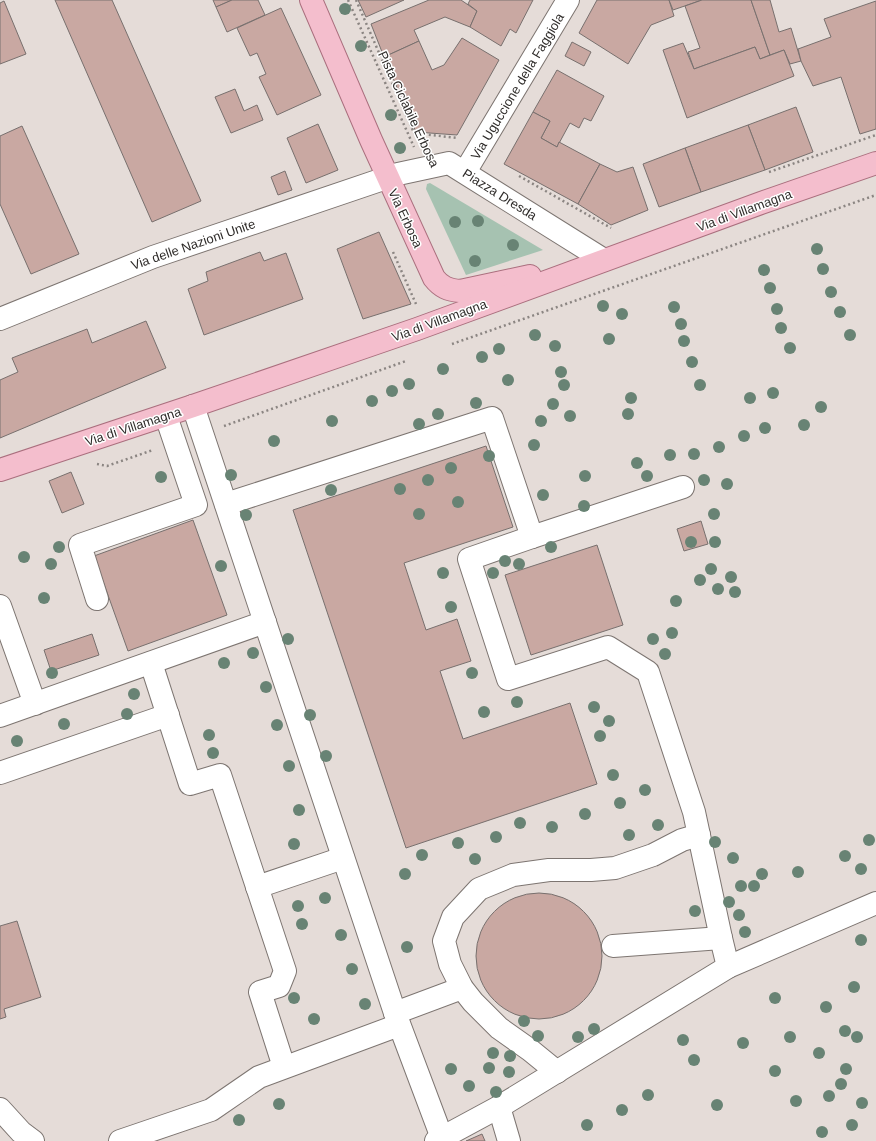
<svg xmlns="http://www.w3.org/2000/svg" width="876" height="1141" font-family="Helvetica,sans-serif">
<rect width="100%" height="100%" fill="#e5dcd8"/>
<polygon fill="#a6c2b1" points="430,183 543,250 466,275 426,189 427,184"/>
<g fill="#c9a8a2" stroke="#78706e">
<polygon points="55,0 112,0 201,201 152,222"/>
<polygon points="213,0 232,0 216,7"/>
<polygon points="232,0 258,0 265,15 227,32 216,7"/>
<polygon points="358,0 404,0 366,17"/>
<polygon points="429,0 461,0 477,11 470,27 445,17 414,30 419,41 384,57 371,24"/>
<polygon points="470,0 533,0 516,33 510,29 501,46 470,27 477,11 468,4"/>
<polygon points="597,0 669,0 674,16 651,25 628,64 579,33"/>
<polygon points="669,0 702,0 673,10"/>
<polygon points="702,0 751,0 770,55 760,59 755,47 694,69 688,52 700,48 685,6"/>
<polygon points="751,0 770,0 779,32 791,28 801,61 790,64 784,50 770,55"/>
<polygon points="4,1 26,54 0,64 0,3"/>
<polygon points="876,1 876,129 860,134 841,77 813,86 801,61 798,49 831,37 824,19"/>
<polygon points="281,8 321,95 277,115 259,77 266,74 257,53 250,56 237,28"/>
<polygon points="462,38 499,60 457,135 416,132 384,57 419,41 432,70 444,65"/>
<polygon points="572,42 591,52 584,66 565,56"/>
<polygon points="683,43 694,69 755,47 760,59 784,50 794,76 687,118 663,50"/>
<polygon points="557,70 604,96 591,121 584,118 579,128 570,123 557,147 541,138 550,121 533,112"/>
<polygon points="235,89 244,111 257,105 263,120 231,133 215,97"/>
<polygon points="796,107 813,152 765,170 748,125"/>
<polygon points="533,112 550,121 541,138 557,147 559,142 600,164 578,204 504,164"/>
<polygon points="318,124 338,170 306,183 287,138"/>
<polygon points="748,125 765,170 701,192 685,148"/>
<polygon points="22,126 79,254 31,274 0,204 0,136"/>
<polygon points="685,148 701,192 659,207 643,164"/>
<polygon points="600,164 617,172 633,167 648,210 611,225 578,204"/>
<polygon points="285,171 292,190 278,195 271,177"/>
<polygon points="379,232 411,304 363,319 337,249"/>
<polygon points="260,252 264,261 286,253 303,299 204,335 188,289 208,281 206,272"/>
<polygon points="146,321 166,368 0,438 0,380 18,372 12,358 87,329 92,343"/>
<polygon points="486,446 513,527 404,563 426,630 457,619 471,661 440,671 463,739 570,703 597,784 406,848 293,510"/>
<polygon points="71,472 84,504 62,513 49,481"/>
<polygon points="193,520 227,615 128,651 94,556"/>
<polygon points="701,521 708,544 684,551 677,529"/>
<polygon points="597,545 623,625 531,655 505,575"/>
<polygon points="92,634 99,655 51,671 44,650"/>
<circle cx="539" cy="956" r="63"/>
<polygon points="17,921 41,997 4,1009 6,1017 0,1019 0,926"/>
<polygon points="482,1134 485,1141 466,1141"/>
</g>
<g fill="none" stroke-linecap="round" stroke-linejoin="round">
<g stroke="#7d7571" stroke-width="24">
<g id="minor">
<polyline points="465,172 568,0"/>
<polyline points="0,319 153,257 398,174 449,163 604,260"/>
<polyline points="193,406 395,1013 442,1138"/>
<polyline points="226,504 492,418 532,537 469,559 508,679 608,647 648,672 694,812 721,938 728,967 499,1107 436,1141"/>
<polyline points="532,537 683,487"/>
<polyline points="97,599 80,545 196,505 166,416"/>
<polyline points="0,606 35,704"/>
<polyline points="151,663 190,784 220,775 285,971 279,986 260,992 284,1067"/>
<polyline points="0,716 265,622"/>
<polyline points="0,773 168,715"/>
<polyline points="257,887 343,858"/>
<polyline points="613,946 721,938"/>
<polyline points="728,967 876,903"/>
<polyline points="395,1013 462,988"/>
<polyline points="557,1072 530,1050 499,1028 473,1002 462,988 450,964 444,941 453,917 479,889 513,875 549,870 591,870 615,868 653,855 682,840 699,835"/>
<polyline points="499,1107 509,1141"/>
<polyline points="0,1109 21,1132 33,1141"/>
<polyline points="120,1141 211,1110 259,1077 399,1025"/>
</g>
</g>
<g stroke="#aa6f7e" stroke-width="24">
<g id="major">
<path d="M311 0 371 140 434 278C441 287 448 290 460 291L530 276"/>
<polyline points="0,470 193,406 417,329 761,203 876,163"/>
</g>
</g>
<g stroke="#8b8582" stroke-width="2.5" stroke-dasharray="2 3" stroke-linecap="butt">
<polyline points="348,0 414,147"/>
<polyline points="356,0 414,133 457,138 457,137"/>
<polyline points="769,172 876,135"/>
<polyline points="519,176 611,228"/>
<polyline points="393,252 416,304"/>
<polyline points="452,344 876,195"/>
<polyline points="224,426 406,361"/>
<polyline points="97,464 107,466 153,450"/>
</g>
<use href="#minor" stroke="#fff" stroke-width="22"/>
<use href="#major" stroke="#f4becd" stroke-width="22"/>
</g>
<g fill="#688374">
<circle cx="345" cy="9" r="6"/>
<circle cx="361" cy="46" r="6"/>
<circle cx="391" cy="115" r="6"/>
<circle cx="400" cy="148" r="6"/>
<circle cx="478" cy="221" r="6"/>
<circle cx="455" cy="222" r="6"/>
<circle cx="513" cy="245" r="6"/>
<circle cx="817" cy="249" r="6"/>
<circle cx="475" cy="261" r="6"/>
<circle cx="823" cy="269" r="6"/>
<circle cx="764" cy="270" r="6"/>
<circle cx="770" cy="288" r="6"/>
<circle cx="831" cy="292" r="6"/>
<circle cx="603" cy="306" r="6"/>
<circle cx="674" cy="307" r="6"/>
<circle cx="777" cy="309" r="6"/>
<circle cx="840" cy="312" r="6"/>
<circle cx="622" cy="314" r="6"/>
<circle cx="681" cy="324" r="6"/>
<circle cx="781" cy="328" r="6"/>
<circle cx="535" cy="335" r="6"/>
<circle cx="850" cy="335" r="6"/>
<circle cx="609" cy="339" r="6"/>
<circle cx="684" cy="341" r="6"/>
<circle cx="555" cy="346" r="6"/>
<circle cx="790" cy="348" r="6"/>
<circle cx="499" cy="349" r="6"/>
<circle cx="482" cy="357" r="6"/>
<circle cx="692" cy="362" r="6"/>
<circle cx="443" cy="369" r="6"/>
<circle cx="561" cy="372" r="6"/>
<circle cx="508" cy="380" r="6"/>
<circle cx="409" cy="384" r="6"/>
<circle cx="564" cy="385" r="6"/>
<circle cx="700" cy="385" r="6"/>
<circle cx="392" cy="391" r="6"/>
<circle cx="773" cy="393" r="6"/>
<circle cx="631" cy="398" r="6"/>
<circle cx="750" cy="398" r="6"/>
<circle cx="372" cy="401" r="6"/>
<circle cx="476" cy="403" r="6"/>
<circle cx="553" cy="404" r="6"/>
<circle cx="821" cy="407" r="6"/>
<circle cx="438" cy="414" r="6"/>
<circle cx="628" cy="414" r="6"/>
<circle cx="570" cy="416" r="6"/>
<circle cx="332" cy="421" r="6"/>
<circle cx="541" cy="421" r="6"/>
<circle cx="419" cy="424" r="6"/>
<circle cx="804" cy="425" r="6"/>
<circle cx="765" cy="428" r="6"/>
<circle cx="744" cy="436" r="6"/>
<circle cx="274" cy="441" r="6"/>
<circle cx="534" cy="445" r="6"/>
<circle cx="719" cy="447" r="6"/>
<circle cx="694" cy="454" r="6"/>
<circle cx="670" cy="455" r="6"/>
<circle cx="489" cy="456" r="6"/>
<circle cx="637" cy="463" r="6"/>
<circle cx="451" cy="468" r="6"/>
<circle cx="231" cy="475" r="6"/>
<circle cx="585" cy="476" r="6"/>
<circle cx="647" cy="476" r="6"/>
<circle cx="161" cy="477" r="6"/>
<circle cx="428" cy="480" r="6"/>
<circle cx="704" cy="480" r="6"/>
<circle cx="727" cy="484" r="6"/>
<circle cx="400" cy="489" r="6"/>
<circle cx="331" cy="490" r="6"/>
<circle cx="543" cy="495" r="6"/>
<circle cx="458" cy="502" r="6"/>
<circle cx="584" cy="506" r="6"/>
<circle cx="419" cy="514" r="6"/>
<circle cx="714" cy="514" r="6"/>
<circle cx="246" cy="515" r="6"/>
<circle cx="691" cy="542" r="6"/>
<circle cx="715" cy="542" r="6"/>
<circle cx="59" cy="547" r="6"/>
<circle cx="551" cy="547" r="6"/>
<circle cx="24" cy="557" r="6"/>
<circle cx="505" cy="561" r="6"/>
<circle cx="51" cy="564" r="6"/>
<circle cx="519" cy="564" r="6"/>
<circle cx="221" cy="566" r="6"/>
<circle cx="711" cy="569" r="6"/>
<circle cx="443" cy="573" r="6"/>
<circle cx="493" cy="573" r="6"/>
<circle cx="731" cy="577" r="6"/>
<circle cx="700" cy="580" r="6"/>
<circle cx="718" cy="589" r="6"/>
<circle cx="735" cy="592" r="6"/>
<circle cx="44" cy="598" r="6"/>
<circle cx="676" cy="601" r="6"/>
<circle cx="451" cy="607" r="6"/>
<circle cx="672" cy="633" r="6"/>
<circle cx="288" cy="639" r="6"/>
<circle cx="653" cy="639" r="6"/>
<circle cx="253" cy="653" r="6"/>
<circle cx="665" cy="654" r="6"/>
<circle cx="224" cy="663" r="6"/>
<circle cx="52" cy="673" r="6"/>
<circle cx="472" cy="673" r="6"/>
<circle cx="266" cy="687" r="6"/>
<circle cx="134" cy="694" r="6"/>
<circle cx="517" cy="702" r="6"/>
<circle cx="594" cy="707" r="6"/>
<circle cx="484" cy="712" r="6"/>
<circle cx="127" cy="714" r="6"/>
<circle cx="310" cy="715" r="6"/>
<circle cx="609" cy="721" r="6"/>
<circle cx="64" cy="724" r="6"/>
<circle cx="277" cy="725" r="6"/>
<circle cx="209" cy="735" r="6"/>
<circle cx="600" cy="736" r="6"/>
<circle cx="17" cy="741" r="6"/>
<circle cx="213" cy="753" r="6"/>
<circle cx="326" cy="756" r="6"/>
<circle cx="289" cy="766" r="6"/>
<circle cx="613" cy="775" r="6"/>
<circle cx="645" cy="790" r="6"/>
<circle cx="620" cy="803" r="6"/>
<circle cx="299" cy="810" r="6"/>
<circle cx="585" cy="814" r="6"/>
<circle cx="520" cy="823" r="6"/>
<circle cx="658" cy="825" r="6"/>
<circle cx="552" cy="827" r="6"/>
<circle cx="629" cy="835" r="6"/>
<circle cx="496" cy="837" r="6"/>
<circle cx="869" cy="840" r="6"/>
<circle cx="715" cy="842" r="6"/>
<circle cx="458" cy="843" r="6"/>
<circle cx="294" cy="844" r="6"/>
<circle cx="422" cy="855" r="6"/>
<circle cx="845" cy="856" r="6"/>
<circle cx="733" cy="858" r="6"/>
<circle cx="475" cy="859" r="6"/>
<circle cx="861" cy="869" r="6"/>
<circle cx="798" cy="872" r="6"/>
<circle cx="405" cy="874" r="6"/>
<circle cx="762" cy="874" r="6"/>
<circle cx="741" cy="886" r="6"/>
<circle cx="754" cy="886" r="6"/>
<circle cx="325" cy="898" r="6"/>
<circle cx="729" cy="902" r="6"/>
<circle cx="298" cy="906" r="6"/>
<circle cx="695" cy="911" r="6"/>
<circle cx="739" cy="915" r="6"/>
<circle cx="302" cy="924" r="6"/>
<circle cx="745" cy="932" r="6"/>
<circle cx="341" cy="935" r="6"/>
<circle cx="861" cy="940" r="6"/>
<circle cx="407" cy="947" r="6"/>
<circle cx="352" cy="969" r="6"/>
<circle cx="854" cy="987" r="6"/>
<circle cx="294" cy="998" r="6"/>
<circle cx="775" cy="998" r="6"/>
<circle cx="365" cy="1004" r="6"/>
<circle cx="826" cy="1007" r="6"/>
<circle cx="314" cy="1019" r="6"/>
<circle cx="524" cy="1021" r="6"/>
<circle cx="594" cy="1029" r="6"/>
<circle cx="845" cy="1031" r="6"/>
<circle cx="538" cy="1036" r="6"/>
<circle cx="578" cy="1037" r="6"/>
<circle cx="790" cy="1037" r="6"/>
<circle cx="857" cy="1037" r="6"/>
<circle cx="683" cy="1040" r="6"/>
<circle cx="743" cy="1043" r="6"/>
<circle cx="493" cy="1053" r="6"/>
<circle cx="819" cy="1053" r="6"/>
<circle cx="510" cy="1056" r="6"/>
<circle cx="694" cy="1060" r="6"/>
<circle cx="489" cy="1068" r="6"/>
<circle cx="451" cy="1069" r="6"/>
<circle cx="846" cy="1069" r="6"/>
<circle cx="775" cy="1071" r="6"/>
<circle cx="509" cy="1072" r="6"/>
<circle cx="841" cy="1084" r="6"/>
<circle cx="469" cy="1086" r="6"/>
<circle cx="496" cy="1092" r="6"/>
<circle cx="648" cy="1095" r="6"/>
<circle cx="829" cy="1096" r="6"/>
<circle cx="796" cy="1101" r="6"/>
<circle cx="862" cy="1103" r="6"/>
<circle cx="279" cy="1104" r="6"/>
<circle cx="717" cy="1105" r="6"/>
<circle cx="622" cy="1110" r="6"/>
<circle cx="239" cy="1120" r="6"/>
<circle cx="587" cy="1125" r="6"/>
<circle cx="852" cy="1125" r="6"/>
<circle cx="822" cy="1132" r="6"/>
</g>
<g text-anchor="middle" stroke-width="3" stroke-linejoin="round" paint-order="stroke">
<g font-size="13" fill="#2f2c2a" stroke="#fff">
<text transform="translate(517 86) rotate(-59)" y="5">Via Uguccione della Faggiola</text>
<text transform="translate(409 109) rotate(65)" y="5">Pista Ciclabile Erbosa</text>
<text transform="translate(500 194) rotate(32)" y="5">Piazza Dresda</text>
<text transform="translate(744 210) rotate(-20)" y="5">Via di Villamagna</text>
<text transform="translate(406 218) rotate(65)" y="5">Via Erbosa</text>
<text transform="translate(193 244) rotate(-19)" y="5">Via delle Nazioni Unite</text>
<text transform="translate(439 320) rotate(-20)" y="5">Via di Villamagna</text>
<text transform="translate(133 426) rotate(-18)" y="5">Via di Villamagna</text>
</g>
</g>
</svg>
